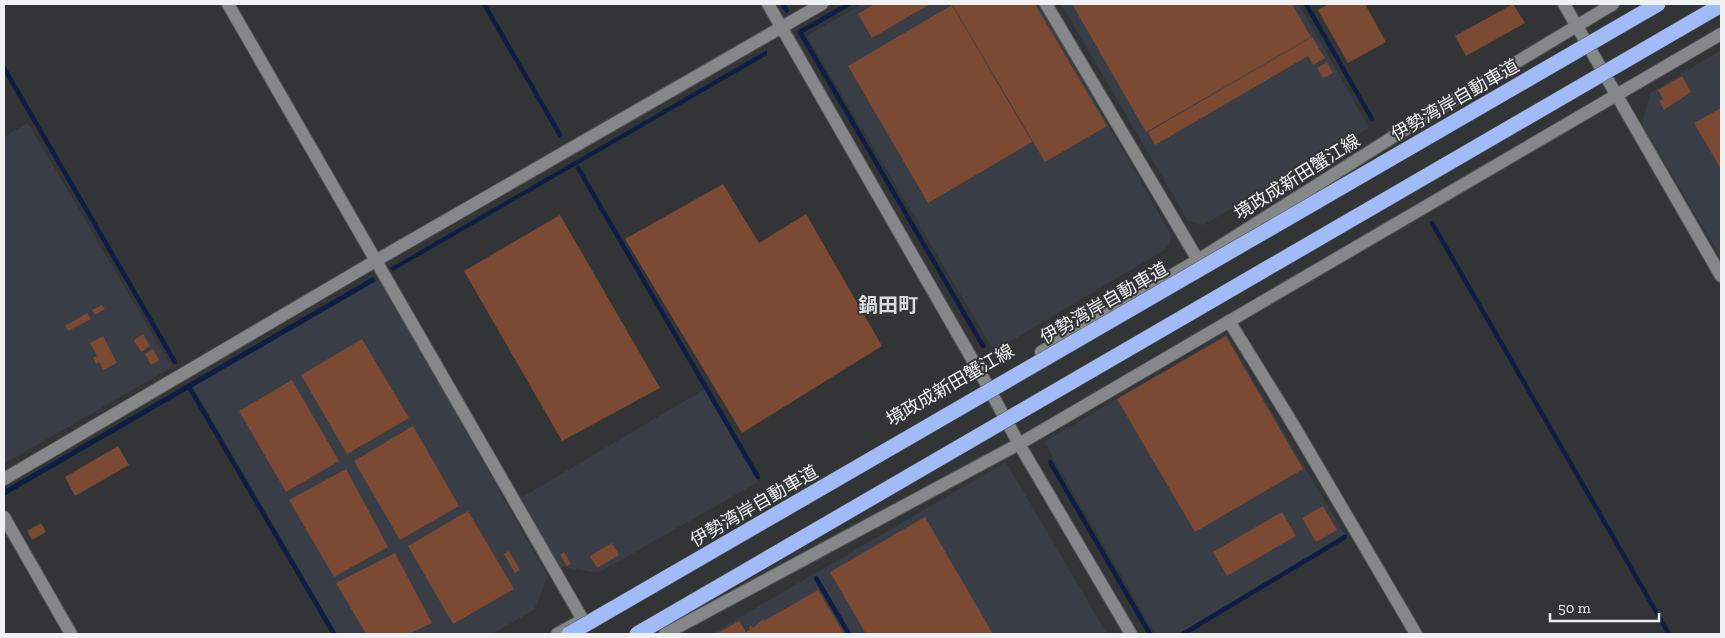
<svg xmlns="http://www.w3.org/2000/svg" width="1725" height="638" font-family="'Zilla Slab','Noto Sans JP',serif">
<rect width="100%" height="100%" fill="#333436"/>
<g fill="#393d45">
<polygon points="862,4 1039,4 1172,236 1166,249 994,351 807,36"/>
<polygon points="1061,4 1299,4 1369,128 1203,225 1188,221"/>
<polygon points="1721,50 1721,258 1642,124 1650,93"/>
<polygon points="28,123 172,367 4,464 4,137"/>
<polygon points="378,280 383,284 548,577 534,610 492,634 337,634 193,387"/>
<polygon points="1226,334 1345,535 1179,634 1155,634 1044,442"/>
<polygon points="705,389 758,482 598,573 564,567 560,569 519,499"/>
<polygon points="1006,462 1107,634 711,634"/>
</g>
<g fill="#0d1d44">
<polygon points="767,50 767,55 393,271 390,268"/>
<polygon points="373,277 376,281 4,496 4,490"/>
</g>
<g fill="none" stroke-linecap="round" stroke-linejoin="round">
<g stroke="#0d1d44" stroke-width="4.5">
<polyline points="484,4 560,135"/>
<polyline points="783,4 787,11"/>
<polyline points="849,4 800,32 983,346"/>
<polyline points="1306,4 1372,119"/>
<polyline points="4,68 175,362"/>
<polyline points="578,168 758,477"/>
<polyline points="1432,223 1669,634"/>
<polyline points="189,387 334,634"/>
<polyline points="1050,462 1150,634"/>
<polyline points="816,578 849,634"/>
<polyline points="1183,634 1345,537"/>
</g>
</g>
<g fill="#7c4932">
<polygon points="874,4 930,4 872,38 858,14"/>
<polygon points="952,4 1035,4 1107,126 1045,162"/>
<polygon points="1072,4 1292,4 1311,37 1146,132"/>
<polygon points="1329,4 1365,4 1386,42 1348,63 1318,10"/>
<polygon points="1513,4 1525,23 1466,56 1455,36"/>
<polygon points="952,5 1032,142 928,203 848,66"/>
<polygon points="1312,37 1325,58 1313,65 1308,56 1155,145 1148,132"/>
<polygon points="1327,62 1333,73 1323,78 1317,68"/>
<polygon points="1682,76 1691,92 1664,110 1659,101 1663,99 1658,90"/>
<polygon points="1721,108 1721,169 1694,123"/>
<polygon points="723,184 759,243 806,214 882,346 742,433 625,239"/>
<polygon points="560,215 660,388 562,441 464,271"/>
<polygon points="102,305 105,309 95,315 92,310"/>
<polygon points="87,313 91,319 68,331 65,326"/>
<polygon points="143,334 150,346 141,352 134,340"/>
<polygon points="103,336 117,363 103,370 99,362 96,364 93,358 97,356 90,343"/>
<polygon points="1226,336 1303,469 1195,532 1117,399"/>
<polygon points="362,339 409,418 347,454 301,375"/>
<polygon points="153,349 159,360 151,365 145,354"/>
<polygon points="292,380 339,461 286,492 239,411"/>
<polygon points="413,426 459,506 400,540 354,461"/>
<polygon points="118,446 129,465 75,496 65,477"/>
<polygon points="346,469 388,547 334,577 289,500"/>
<polygon points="1323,506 1337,530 1316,542 1302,518"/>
<polygon points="468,511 514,589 453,624 408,546"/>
<polygon points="1282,512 1296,536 1227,576 1213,552"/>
<polygon points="925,517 993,634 866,634 830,572"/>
<polygon points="41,523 46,532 32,540 27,531"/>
<polygon points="612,543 619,555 597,568 590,556"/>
<polygon points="509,551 520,570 515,573 504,554"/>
<polygon points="564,552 571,564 567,566 560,555"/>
<polygon points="395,553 432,623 409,634 366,634 336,583"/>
<polygon points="818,590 844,634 716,634 739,621 746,632 750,630 749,627 751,625 753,628 763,619 764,621"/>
</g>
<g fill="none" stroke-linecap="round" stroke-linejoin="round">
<g stroke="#525355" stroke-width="14">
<g id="street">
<polyline points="228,4 583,620"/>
<polyline points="768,4 987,385"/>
<polyline points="1564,4 1721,276"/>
<polyline points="1229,321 1294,426 1416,634"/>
<polyline points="4,479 377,260 822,4"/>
<polyline points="4,517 71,634"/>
</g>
</g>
<g stroke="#525355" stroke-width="14">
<g id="secondary">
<polyline points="1046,4 1198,260"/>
<polyline points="1041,352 1198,260 1396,135 1613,4"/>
<polyline points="987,385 1019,444 1131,634"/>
<polyline points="557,634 577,623"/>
<polyline points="665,634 1019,444 1721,34"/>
</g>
</g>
<use href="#street" stroke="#858789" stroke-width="12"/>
<use href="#secondary" stroke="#858789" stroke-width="12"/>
<g stroke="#525355" stroke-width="16" stroke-linecap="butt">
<g id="highway-bridge">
<polyline points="569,634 1658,4"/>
<polyline points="637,634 1721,5"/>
</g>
</g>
<use href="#highway-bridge" stroke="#a0bbf7" stroke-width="15"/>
</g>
<g text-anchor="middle" stroke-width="4" stroke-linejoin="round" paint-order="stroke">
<g font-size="18" fill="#f0f1f3" stroke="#333436">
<text transform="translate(1455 100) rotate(-30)" y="6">伊勢湾岸自動車道</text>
<text transform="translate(1297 177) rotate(-32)" y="6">境政成新田蟹江線</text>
<text transform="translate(1104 303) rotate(-30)" y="6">伊勢湾岸自動車道</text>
<text transform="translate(950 385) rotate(-30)" y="6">境政成新田蟹江線</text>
<text transform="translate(754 506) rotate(-30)" y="6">伊勢湾岸自動車道</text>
</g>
<g font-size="20" font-weight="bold" fill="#dbdddf" stroke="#333436">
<text x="888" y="312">鍋田町</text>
</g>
</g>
<rect width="1725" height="638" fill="none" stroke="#f0f1f3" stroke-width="10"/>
<path d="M1550 613v8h109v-8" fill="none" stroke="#f0f1f3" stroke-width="2.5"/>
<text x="1558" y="613" font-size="15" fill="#f0f1f3" stroke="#333436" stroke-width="4" paint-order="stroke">50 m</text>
</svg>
